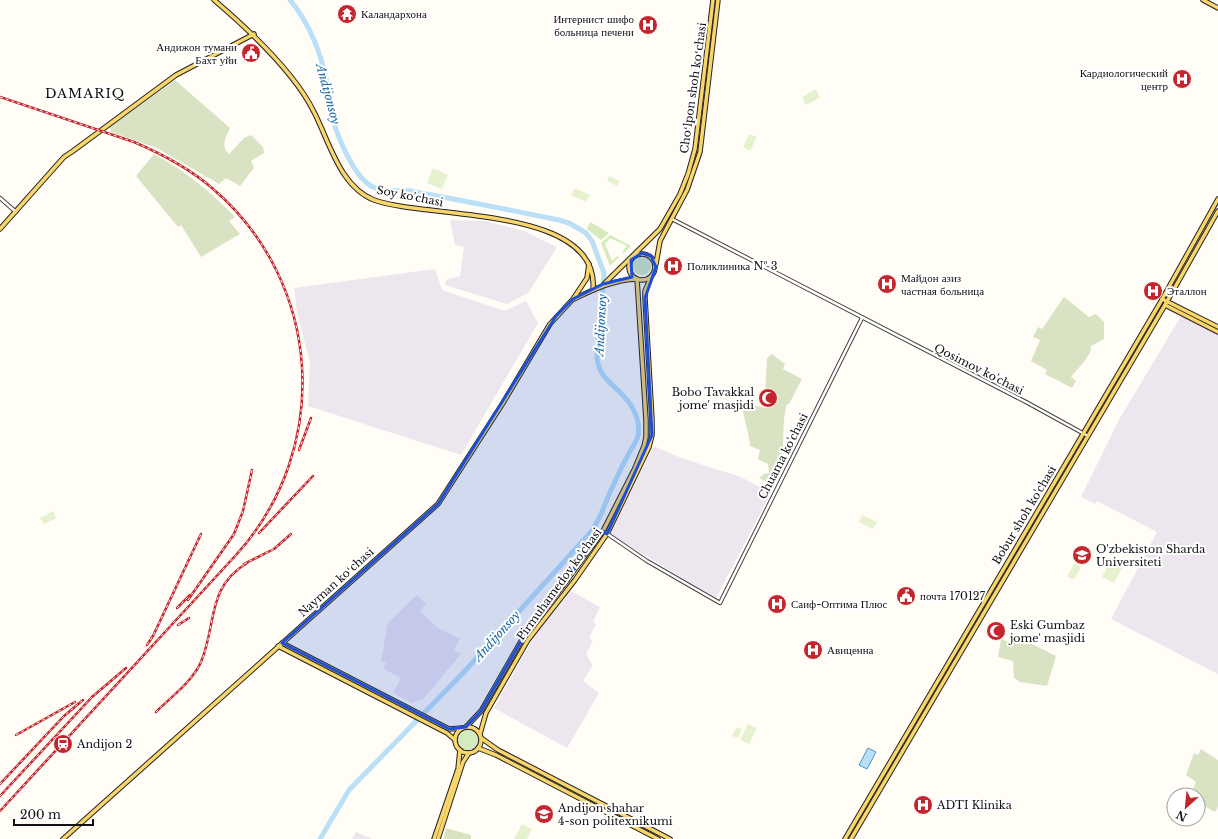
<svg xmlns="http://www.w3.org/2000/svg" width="1218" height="839" font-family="'Libre Baskerville',serif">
<rect width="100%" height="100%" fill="#fffdf5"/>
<g fill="#eee6ef">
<polygon points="450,220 485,221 524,231 557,247 528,293 507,304 445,285 446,280 460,276 464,247 455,245"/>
<polygon points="435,269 442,290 505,311 526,301 538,323 461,455 308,406 310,363 297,312 294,288"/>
<polygon points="1181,316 1218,335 1218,674 1111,619 1157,532 1097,501 1095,504 1081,497 1120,418"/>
<polygon points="654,446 681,458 741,477 771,493 716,598 611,535 611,531"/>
<polygon points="571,591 600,607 593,622 596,624 589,638 593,641 586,654 592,664 592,667 583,681 599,693 567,748 494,708 534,637"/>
<polygon points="417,595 426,603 420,611 438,628 460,639 454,650 461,654 423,699 412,703 393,693 401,678 384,669 386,663 381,661 388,623"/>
<polygon points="356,832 372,839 352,839"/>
</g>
<g fill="#d5ebbd">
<polygon points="590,222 609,233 601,240 587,229"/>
<polygon points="610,235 631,246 624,253 622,252 627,246 610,238 605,244 612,261 617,256 619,257 610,266 601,243"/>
<circle cx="642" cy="266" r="9"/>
<circle cx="468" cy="741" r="11"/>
</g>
<g fill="#d9e3c4">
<path d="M175 80 230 128C226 138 220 145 229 154L244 138 251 135 263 147 264 153 251 161 254 168 240 186 226 178 219 184 157 148 111 132 110 127Z"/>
<path d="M154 154C185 171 210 191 235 217L229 221 240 234 201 257 181 225 178 227 136 176Z"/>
<path d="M1064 297 1089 317 1096 314 1104 322V339L1091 346C1092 356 1077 369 1071 377L1076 381 1072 388 1045 374 1047 370 1031 361 1040 340 1033 337 1038 327 1042 329Z"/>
<path d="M772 354 785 364 783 369 802 379 789 404H787C780 427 787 452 778 473L773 472 770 480 775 482 773 485 759 478 764 474 769 473 768 464 758 459 760 450 750 446C749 431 743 418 742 403L766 408 767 405 773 407 777 398 765 392 767 358Z"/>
<polygon points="1020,638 1056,656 1047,686 1020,682 1014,678 1013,661 998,657 1001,639 1012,643 1015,639 1019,640"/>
<polygon points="1201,749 1218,760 1218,807 1215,812 1206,807 1203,811 1198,810 1198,795 1190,795 1196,782 1186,775 1194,753 1198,755"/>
<polygon points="446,828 471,835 471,839 443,839"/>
</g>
<g fill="#e6f2cf">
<polygon points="816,89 820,98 806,105 802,97"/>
<polygon points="749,134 757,137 750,151 743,147"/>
<polygon points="433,168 448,175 442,189 427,183"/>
<polygon points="609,176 620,181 617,186 607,181"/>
<polygon points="575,188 590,195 586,202 571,195"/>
<polygon points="53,511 56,518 44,524 40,518"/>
<polygon points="862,515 877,522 873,529 859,522"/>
<polygon points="1113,556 1125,562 1114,583 1102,577"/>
<polygon points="1075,563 1081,567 1074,580 1067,576"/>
<polygon points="748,724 757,728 749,744 740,740"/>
<polygon points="737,727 742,729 738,738 732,736"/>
<polygon points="522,824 532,829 527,839 514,839"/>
</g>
<polygon fill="#b9e0f7" stroke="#3f96cf" points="868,748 876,752 867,769 859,765"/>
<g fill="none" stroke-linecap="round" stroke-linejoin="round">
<path stroke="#b9e0f7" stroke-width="5" d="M290 0C309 23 321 53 327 83 329 93 330 105 332 116 337 136 353 175 371 186 384 194 397 189 410 191 460 200 510 210 559 220L569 223 586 233 592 241 604 273 597 358C599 380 619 387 630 404 636 413 640 425 638 436 636 443 631 449 628 455 622 466 617 477 612 488 604 504 602 517 591 532L463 673 349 790 320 839"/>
<g stroke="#444" stroke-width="4.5">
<g id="minor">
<polyline points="0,198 16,212"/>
<polyline points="672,219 1026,402 1088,436"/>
<polyline points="606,533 647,561 720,603 862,318"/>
</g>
</g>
<g stroke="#222" stroke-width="5.5">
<g id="major">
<path d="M214 0C248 29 294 71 314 112 329 141 340 187 374 200 425 219 601 205 593 290"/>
<polyline points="1203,0 1218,8"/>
<polyline points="0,229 64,157 73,151 176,75 254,34"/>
<circle cx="642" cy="267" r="13"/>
<polyline points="656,264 660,241 687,190 700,152 718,0"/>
<polyline points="604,284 660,229 680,194 688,174 695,149 713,0"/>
<polyline points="1162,299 1218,327"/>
<polyline points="1165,305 1218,332"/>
<polyline points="282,643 449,729 462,728"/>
<polyline points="278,646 447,733 455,740"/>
<circle cx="468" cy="740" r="13"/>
<path d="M466 727 481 711 524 636 568 579 603 531 635 468 644 446 646 437V420L637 279C613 280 595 289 574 299"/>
<polyline points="480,734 486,713 528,640 575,580 607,534 649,447 652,435 652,420 645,298 645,291 651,277"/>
<polyline points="481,738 498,750 670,839"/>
<polyline points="478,748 496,755 658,839"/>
<polyline points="63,839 438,504 503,403 550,324 573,299 587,278 589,264"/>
<polyline points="434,839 458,769 460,750"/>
<polyline points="438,839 463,762 469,753"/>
<polyline points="845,839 1160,303 1218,199"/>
<polyline points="851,839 1165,305 1218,211"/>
</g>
</g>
<use href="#minor" stroke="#fff" stroke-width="2.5"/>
<use href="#major" stroke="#f9d66b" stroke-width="3.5"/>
<g stroke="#c4262e" stroke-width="2.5">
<g id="rail">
<path d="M0 97 134 142C162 154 189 168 212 188 323 282 333 448 236 555L0 811"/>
<polyline points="299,450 311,418"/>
<polyline points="259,533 313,476"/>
<polyline points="244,564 274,549 291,534"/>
<polyline points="188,600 234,534 243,511 252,470"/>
<polyline points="177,608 190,595"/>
<polyline points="178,625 189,618"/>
<polyline points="147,645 153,636 201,534"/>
<path d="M156 712C171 697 192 682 201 662 217 624 206 588 247 563"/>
<polyline points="16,735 75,702"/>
<polyline points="0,784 64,716 83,700"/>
<polyline points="0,796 92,697 126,668"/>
</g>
</g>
<use href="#rail" stroke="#fff" stroke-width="1" stroke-dasharray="3" stroke-linecap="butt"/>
</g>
<path fill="#1d4ed8" fill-opacity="0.2" stroke="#1d4ed8" stroke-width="3" stroke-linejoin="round" d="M642 253 651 256 656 267 645 298 652 435 607 534 603 531 524 636 481 711 466 727 449 729 282 643 438 504 556 316 573 299 603 284 632 277 631 260Z"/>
<defs>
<g id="temple-disc" transform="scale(1)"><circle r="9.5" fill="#c4262e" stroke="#fff"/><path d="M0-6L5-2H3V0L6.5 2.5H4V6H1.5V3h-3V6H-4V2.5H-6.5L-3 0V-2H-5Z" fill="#fff"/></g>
<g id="hospital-disc" transform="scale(1)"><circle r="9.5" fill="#c4262e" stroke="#fff"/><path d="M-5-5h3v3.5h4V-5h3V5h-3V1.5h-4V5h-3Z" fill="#fff"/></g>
<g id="civic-disc" transform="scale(1)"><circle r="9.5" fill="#c4262e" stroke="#fff"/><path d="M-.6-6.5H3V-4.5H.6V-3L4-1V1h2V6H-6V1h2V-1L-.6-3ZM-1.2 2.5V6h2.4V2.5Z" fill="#fff"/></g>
<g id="mosque-disc" transform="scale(1)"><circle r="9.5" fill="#c4262e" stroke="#fff"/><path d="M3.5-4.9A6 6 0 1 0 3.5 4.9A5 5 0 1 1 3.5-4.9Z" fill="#fff"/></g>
<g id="university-disc" transform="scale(1)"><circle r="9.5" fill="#c4262e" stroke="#fff"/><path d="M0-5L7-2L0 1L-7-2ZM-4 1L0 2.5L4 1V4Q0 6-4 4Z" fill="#fff"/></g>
<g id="station-disc" transform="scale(1)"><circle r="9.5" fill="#c4262e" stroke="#fff"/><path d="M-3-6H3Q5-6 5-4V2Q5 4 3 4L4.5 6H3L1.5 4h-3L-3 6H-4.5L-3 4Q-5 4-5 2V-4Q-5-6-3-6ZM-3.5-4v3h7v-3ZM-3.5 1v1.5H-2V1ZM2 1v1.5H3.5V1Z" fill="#fff"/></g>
</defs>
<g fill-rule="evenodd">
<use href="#temple-disc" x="347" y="14"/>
<use href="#hospital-disc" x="648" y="25"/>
<use href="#civic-disc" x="251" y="53"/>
<use href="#hospital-disc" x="1182" y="79"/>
<use href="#hospital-disc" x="673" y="266"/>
<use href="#hospital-disc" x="887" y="284"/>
<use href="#hospital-disc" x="1153" y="291"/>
<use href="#mosque-disc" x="768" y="398"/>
<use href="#university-disc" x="1082" y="555"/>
<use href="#civic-disc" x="906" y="596"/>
<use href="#hospital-disc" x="777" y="604"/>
<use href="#mosque-disc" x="996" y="631"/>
<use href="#hospital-disc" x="813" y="650"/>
<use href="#station-disc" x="63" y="744"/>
<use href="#hospital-disc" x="923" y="805"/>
<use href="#university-disc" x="544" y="814"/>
</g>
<g text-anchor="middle" stroke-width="4" stroke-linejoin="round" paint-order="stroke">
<g font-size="11" fill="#111" stroke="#fff" text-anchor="start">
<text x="361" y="18">Каландархона</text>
<text x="634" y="23" text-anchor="end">Интернист шифо<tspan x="634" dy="13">больница печени</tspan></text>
<text x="237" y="51" text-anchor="end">Андижон тумани<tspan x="237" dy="13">Бахт уйи</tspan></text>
<text x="1168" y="77" text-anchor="end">Кардиологический<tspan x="1168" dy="13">центр</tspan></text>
<text x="687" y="270">Поликлиника № 3</text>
<text x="901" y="282">Майдон азиз<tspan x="901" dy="13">частная больница</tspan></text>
<text x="1167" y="295">Эталлон</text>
<text x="754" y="396" text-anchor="end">Bobo Tavakkal<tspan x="754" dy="13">jome' masjidi</tspan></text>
<text x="1096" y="553">O'zbekiston Sharda<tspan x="1096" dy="13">Universiteti</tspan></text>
<text x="920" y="600">почта 170127</text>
<text x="791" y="608">Саиф-Оптима Плюс</text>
<text x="1010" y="629">Eski Gumbaz<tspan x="1010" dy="13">jome' masjidi</tspan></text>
<text x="827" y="654">Авиценна</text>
<text x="77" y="748">Andijon 2</text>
<text x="937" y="809">ADTI Klinika</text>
<text x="558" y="812">Andijon shahar<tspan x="558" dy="13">4-son politexnikumi</tspan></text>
</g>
<g font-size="11" fill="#111" stroke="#fff">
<text transform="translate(693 88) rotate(-82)" y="4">Choʻlpon shoh koʻchasi</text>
<text transform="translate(410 196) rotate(11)" y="4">Soy ko'chasi</text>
<text transform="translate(979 369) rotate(27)" y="4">Qosimov ko'chasi</text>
<text transform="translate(783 456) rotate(-63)" y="4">Chuama ko'chasi</text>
<text transform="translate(1024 515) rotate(-59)" y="4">Bobur shoh ko'chasi</text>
<text transform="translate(336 582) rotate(-42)" y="4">Nayman koʻchasi</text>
<text transform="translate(559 584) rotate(-54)" y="4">Pirmuhamedov ko'chasi</text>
</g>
<g font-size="12" font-style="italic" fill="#1768a6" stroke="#fff">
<text transform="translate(328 94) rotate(75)" y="4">Andijonsoy</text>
<text transform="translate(601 325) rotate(-87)" y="4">Andijonsoy</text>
<text transform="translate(497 636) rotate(-48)" y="4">Andijonsoy</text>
</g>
<g font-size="13" letter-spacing="1" fill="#111" stroke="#fff">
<text x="85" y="98">DAMARIQ</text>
</g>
</g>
<g transform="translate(1186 807) rotate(207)"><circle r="19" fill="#ffffff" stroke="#a0a0a0"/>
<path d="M0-3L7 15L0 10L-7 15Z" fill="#c4262e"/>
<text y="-6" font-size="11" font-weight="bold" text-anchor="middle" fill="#111111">N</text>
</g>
<path d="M14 819v6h79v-6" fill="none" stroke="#111111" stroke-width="2"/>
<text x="20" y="819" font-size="12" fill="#111111" stroke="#ffffff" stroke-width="3" paint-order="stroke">200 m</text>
</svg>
